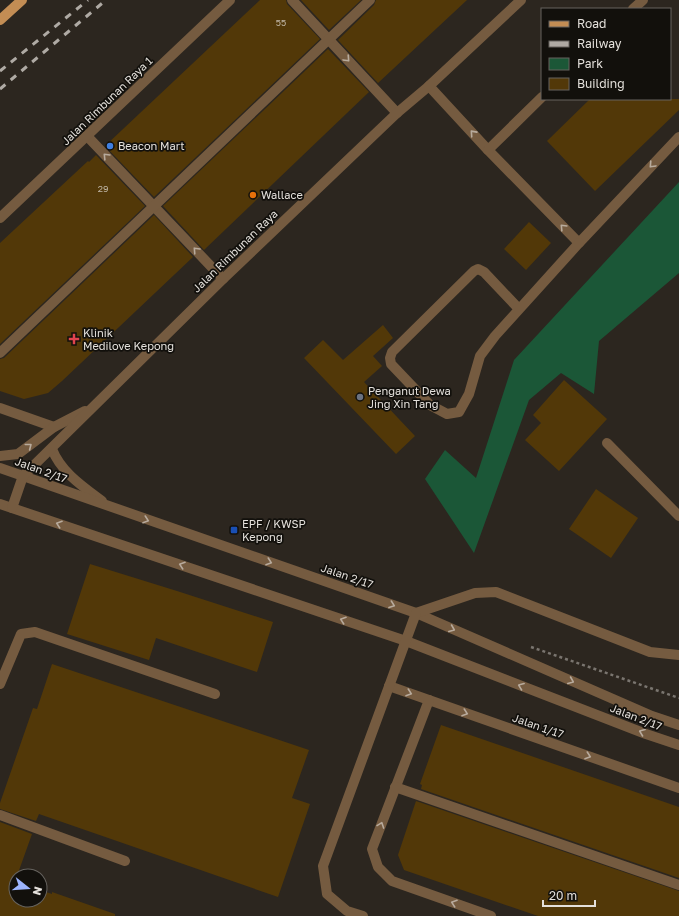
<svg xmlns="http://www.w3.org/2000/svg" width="679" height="916" font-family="'Golos Text',sans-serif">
<rect width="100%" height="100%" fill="#2c261f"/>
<polygon fill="#1b5737" points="679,182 679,273 599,341 594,394 561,373 529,400 474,553 425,479 445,450 476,478 514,360"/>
<g fill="#523808">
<polygon points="260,0 286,0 287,4 320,39 154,197 105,146"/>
<polygon points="301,0 361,0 329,30"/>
<polygon points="376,0 467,0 378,83 338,40 374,5"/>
<polygon points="328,49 369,92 204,250 163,206"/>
<polygon points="590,99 679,99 679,110 595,191 547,141"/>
<polygon points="96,155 145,206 0,344 0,243 88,161 89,162"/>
<polygon points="154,215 193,257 62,381 48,393 24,399 0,391 0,359 4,358"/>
<polygon points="529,222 551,243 526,270 504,249"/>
<polygon points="383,325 393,338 373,356 382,366 364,382 415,436 396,454 304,358 323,340 343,360"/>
<polygon points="564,380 607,419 559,471 525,440 541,423 533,415"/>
<polygon points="596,489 638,518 611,558 569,529"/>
<polygon points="90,564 177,591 273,622 257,672 156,638 149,660 67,634"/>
<polygon points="52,664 309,750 292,798 310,804 278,897 39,814 36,821 0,809 0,803 33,708 37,709"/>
<polygon points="441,725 679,807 679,878 421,789 422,785 420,784"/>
<polygon points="416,801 679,891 679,916 538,916 404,870 398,855"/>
<polygon points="0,822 32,834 17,876 16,876 16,900 40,900 40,890 52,894 52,892 115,914 115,916 0,916"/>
</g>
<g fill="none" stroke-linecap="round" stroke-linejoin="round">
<polyline stroke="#7a756f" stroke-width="2.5" stroke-dasharray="3 3" stroke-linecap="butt" points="531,647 679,698"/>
<g stroke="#755b40" stroke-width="10">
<polyline points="292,0 397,113"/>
<polyline points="633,9 643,0"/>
<polyline points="429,86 488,150 579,243 679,137"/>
<polyline points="87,136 223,279"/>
<polyline points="488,150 542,97"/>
<polyline points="0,218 230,0"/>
<polyline points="519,309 484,272 478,269 474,271 392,352 390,358 391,364 430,405 447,414 459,412 469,394 480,356 495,336 579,243"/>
<polyline points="0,353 370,0"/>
<polyline points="0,408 54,427"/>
<polyline points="607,443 679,516"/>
<path d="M52 449C61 472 82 486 102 501"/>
<polyline points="0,456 18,454 54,427 85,411"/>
<polyline points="0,468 416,613 652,716 679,725"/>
<polyline points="0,504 406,641 646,734 679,745"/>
<polyline points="12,508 23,476 223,279 397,113 429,86 521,0"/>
<polyline points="416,613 475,593 496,592 650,652 679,655"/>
<polyline points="0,684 21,634 35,632 215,694"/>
<polyline points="389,686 679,788"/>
<polyline points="429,700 372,849 378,867 392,881 491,916"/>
<polyline points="395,787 679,885"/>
<polyline points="0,815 125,861"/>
<polyline points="363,916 347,911 327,894 323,866 416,613"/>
</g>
<polyline stroke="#c38d54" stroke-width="10" points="0,20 22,0"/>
<g stroke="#afaaa4" stroke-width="3" stroke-dasharray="7 7" stroke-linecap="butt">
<polyline points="0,71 88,0"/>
<polyline points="0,89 106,0"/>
</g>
</g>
<defs><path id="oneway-chevron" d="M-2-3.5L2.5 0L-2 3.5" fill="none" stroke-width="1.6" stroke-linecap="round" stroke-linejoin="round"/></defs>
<g stroke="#b8ab9d">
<use href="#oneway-chevron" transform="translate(347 59) rotate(47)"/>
<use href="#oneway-chevron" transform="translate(473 133) rotate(-132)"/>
<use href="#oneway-chevron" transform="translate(106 156) rotate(-134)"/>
<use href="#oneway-chevron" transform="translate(652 165) rotate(133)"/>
<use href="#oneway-chevron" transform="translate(563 227) rotate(-134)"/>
<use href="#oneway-chevron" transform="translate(196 250) rotate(-133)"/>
<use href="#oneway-chevron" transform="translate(29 446) rotate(-38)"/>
<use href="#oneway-chevron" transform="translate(146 520) rotate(19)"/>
<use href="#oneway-chevron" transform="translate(59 524) rotate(-161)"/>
<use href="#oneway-chevron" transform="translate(269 562) rotate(19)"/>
<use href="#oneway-chevron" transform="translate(182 565) rotate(-161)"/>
<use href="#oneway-chevron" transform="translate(392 605) rotate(20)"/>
<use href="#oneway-chevron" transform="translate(343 620) rotate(-161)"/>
<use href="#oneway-chevron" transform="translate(452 629) rotate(23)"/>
<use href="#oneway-chevron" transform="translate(571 681) rotate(23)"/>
<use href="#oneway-chevron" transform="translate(521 686) rotate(-159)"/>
<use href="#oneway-chevron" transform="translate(409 693) rotate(19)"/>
<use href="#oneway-chevron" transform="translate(465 713) rotate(19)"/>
<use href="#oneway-chevron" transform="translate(642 732) rotate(-159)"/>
<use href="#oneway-chevron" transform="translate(588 756) rotate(19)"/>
<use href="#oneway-chevron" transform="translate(381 825) rotate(-70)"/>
<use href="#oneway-chevron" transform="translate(454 903) rotate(-161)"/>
</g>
<circle fill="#3f7fe0" stroke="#12100c" stroke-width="1.5" cx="110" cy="146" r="4"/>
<circle fill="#e8710a" stroke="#12100c" stroke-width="1.5" cx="253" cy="195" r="4"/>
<path fill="#e0444e" stroke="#12100c" stroke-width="1.5" d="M72 333h4v4h4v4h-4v4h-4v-4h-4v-4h4z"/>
<circle fill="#6b7280" stroke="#12100c" stroke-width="1.5" cx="360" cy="397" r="4"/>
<rect fill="#1a4fb4" stroke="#12100c" stroke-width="1.5" x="230" y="526" width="8" height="8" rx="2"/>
<g text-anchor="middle" stroke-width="3.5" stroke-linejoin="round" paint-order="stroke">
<g font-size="9" fill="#c0b6a6">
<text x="281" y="26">55</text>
<text x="103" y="192">29</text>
</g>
<g font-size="11" fill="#e4e0db" stroke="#12100c">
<text transform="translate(107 101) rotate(-44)" y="4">Jalan Rimbunan Raya 1</text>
<text transform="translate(235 251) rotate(-44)" y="4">Jalan Rimbunan Raya</text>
<text transform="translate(41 470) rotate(20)" y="4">Jalan 2/17</text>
<text transform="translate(347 576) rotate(19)" y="4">Jalan 2/17</text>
<text transform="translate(636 717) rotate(21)" y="4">Jalan 2/17</text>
<text transform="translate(538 726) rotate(19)" y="4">Jalan 1/17</text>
</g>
<g font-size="11" fill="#e4e0db" stroke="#12100c" text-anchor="start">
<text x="118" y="150">Beacon Mart</text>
<text x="261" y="199">Wallace</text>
<text x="83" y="337">Klinik<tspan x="83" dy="13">Medilove Kepong</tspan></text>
<text x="368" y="395">Penganut Dewa<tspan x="368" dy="13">Jing Xin Tang</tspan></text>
<text x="242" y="528">EPF / KWSP<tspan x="242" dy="13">Kepong</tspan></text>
</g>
</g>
<rect x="541" y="8" width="130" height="92" fill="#12100c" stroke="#66635f"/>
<rect x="549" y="21" width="20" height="6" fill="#c38d54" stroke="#66635f"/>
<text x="577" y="28" font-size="12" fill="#e4e0db">Road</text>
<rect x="549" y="41" width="20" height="6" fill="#afaaa4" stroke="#66635f"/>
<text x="577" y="48" font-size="12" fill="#e4e0db">Railway</text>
<rect x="549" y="58" width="20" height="12" fill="#1b5737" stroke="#66635f"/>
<text x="577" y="68" font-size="12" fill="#e4e0db">Park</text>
<rect x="549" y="78" width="20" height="12" fill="#523808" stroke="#66635f"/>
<text x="577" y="88" font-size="12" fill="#e4e0db">Building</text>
<g transform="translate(28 888) rotate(107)"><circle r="19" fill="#12100c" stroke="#66635f"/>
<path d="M0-3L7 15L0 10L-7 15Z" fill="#9cb4fd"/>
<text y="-6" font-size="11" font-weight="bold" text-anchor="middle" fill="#e4e0db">N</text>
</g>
<path d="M543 900v6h52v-6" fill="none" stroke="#e4e0db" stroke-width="2"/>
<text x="549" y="900" font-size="12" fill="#e4e0db" stroke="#12100c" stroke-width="3" paint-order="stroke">20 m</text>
</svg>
